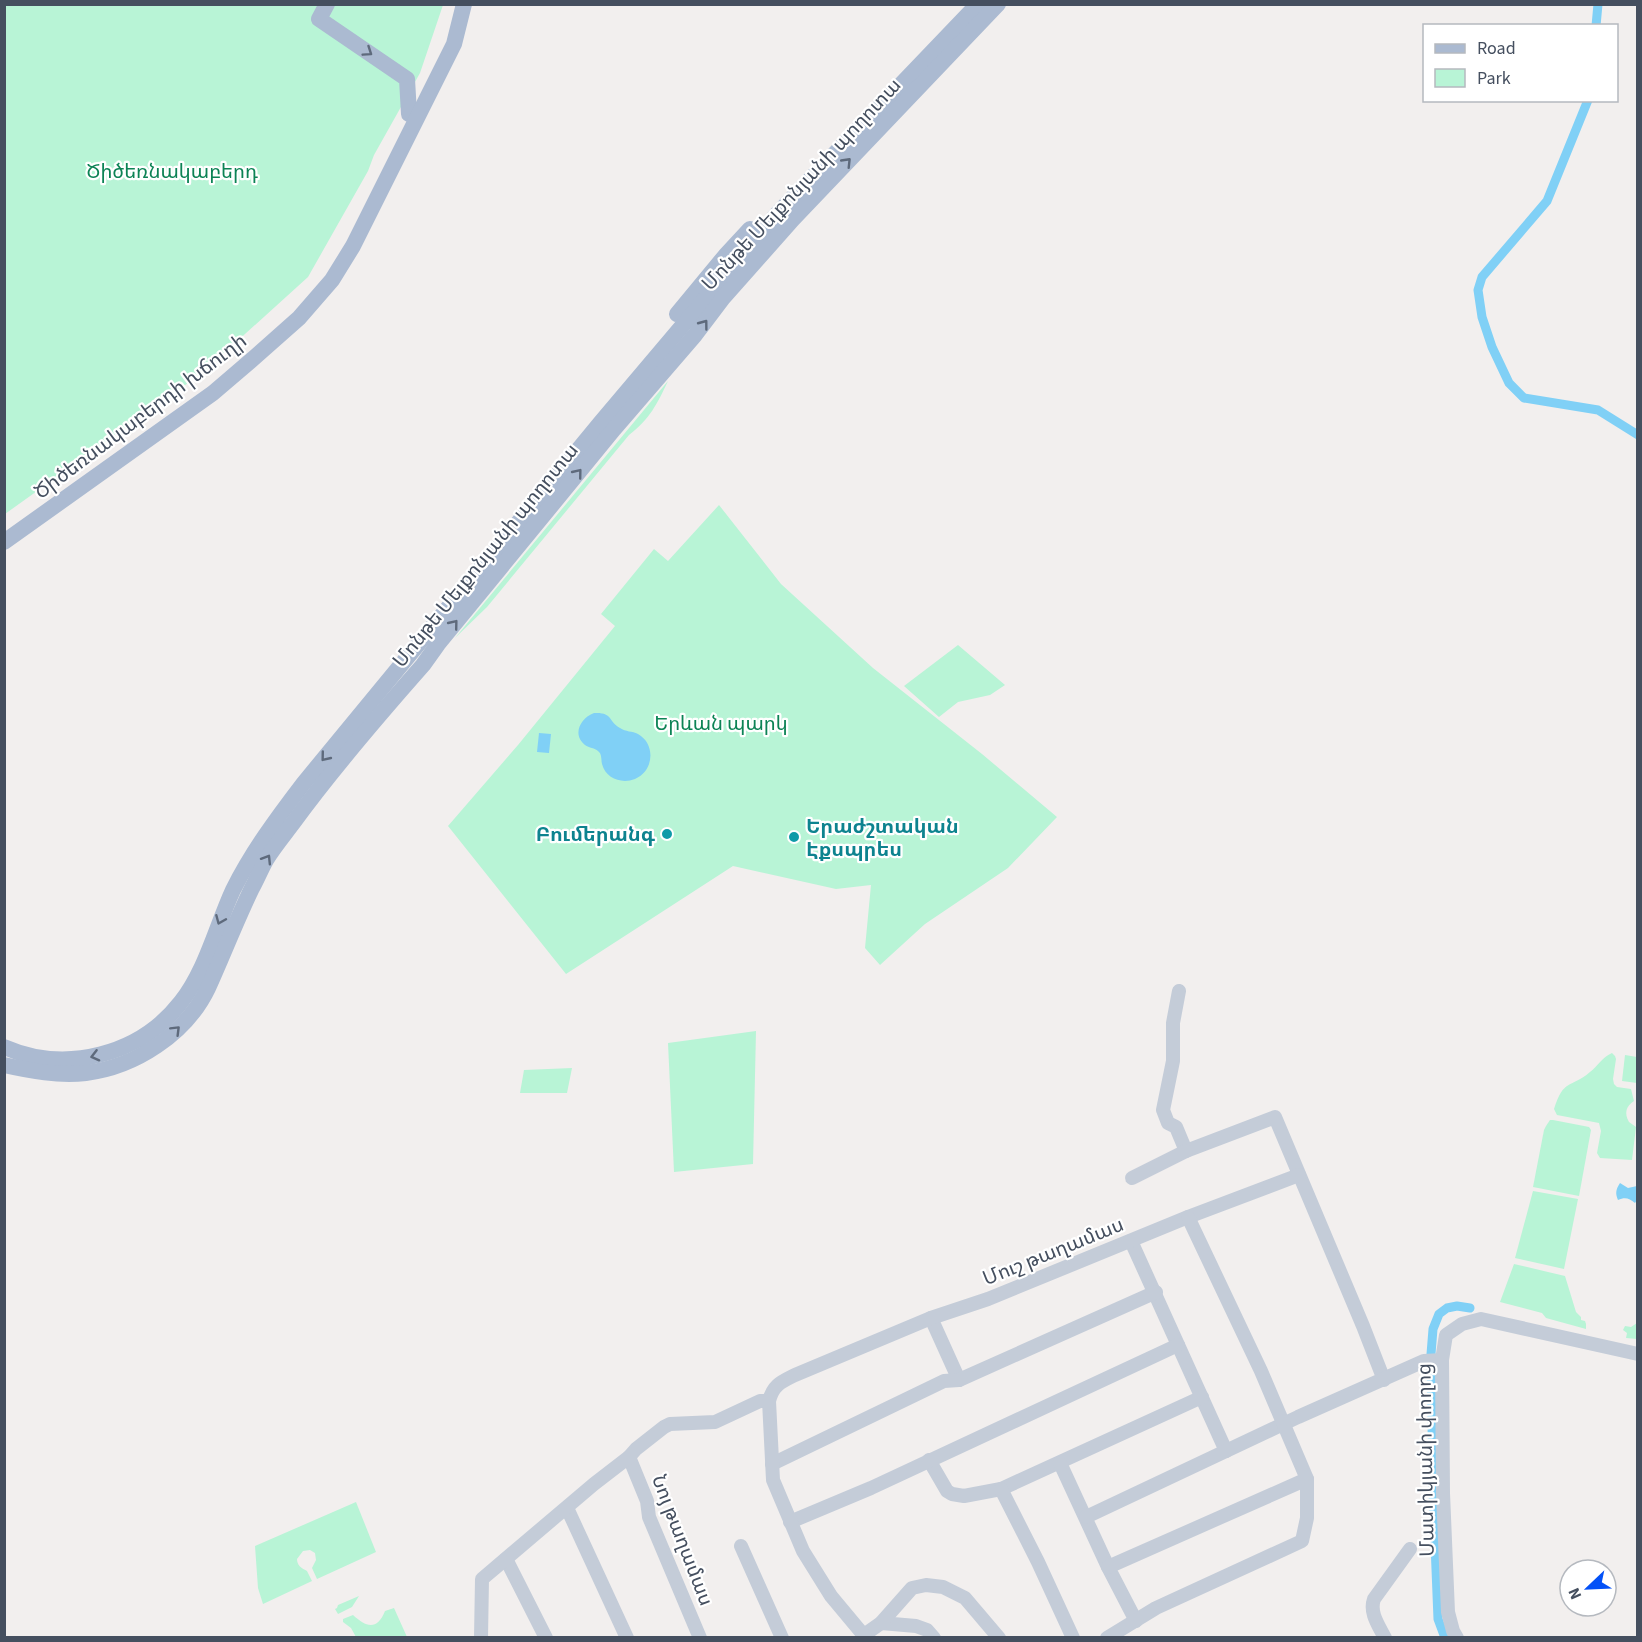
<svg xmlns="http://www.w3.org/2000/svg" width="1642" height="1642" font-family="'Source Sans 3','Noto Sans Armenian',sans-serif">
<rect width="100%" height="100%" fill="#f2efee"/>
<g fill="#b8f4d6">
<polygon points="4,5 443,5 420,73 374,155 368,171 308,277 202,373 5,514"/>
<path d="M668 381C657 404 650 419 629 435L487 607 455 638Z"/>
<polygon points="719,505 781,584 873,668 982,754 1057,817 1008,868 925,924 880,965 865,948 871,885 836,889 733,866 566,974 448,826 518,745 615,626 601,614 654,549 668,561"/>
<polygon points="958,645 1005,685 990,695 958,702 939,717 904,686"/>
<polygon points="756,1031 753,1164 674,1172 668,1043"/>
<path d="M1612 1053 1615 1056 1616 1059 1613 1079 1614 1084 1617 1087 1631 1089 1634 1101C1626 1106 1624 1113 1629 1122L1636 1127 1632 1160 1600 1158 1597 1153 1601 1131 1599 1123 1557 1115 1554 1109C1564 1078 1570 1089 1590 1072 1598 1066 1601 1058 1612 1053Z"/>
<polygon points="1625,1055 1637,1057 1637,1083 1622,1081"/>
<polygon points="572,1068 567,1093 520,1093 524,1070"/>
<polygon points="1550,1120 1553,1120 1584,1126 1589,1127 1591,1130 1579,1196 1533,1187 1544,1130 1546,1126"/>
<polygon points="1533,1191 1578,1199 1564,1269 1515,1258"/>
<polygon points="1514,1264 1565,1276 1576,1312 1581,1317 1581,1320 1585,1321 1586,1324 1586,1329 1546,1318 1542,1313 1500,1302"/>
<polygon points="1637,1323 1637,1339 1626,1338 1627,1333 1623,1330 1625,1326 1631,1327"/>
<path d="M356 1502 376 1552 317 1579 312 1568 316 1560 315 1553 310 1550 303 1551 297 1559C297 1565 301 1568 307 1571L312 1581 263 1604 258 1588 255 1546Z"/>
<polygon points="359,1596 352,1607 338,1614 335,1609 337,1608 338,1605"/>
<path d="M394 1608 407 1637H356L351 1628 343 1622V1619L353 1615C366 1627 377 1631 385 1611Z"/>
</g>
<g fill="#80d0f6">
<path d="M594 713C613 712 608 721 620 728 626 732 632 731 638 734 656 744 654 771 635 779 622 784 606 779 602 764 601 759 602 754 598 751 595 748 589 748 585 745 572 735 580 718 594 713Z"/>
<polygon points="539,733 551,734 549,753 537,752"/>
<path d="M1620 1183 1628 1188 1637 1186V1200L1635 1203C1629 1198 1625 1197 1618 1200 1615 1193 1616 1189 1620 1183Z"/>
</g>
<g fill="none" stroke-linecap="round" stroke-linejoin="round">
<g stroke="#80d0f6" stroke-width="9">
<polyline points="1596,26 1598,4"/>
<polyline points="1588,100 1547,201 1482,277 1478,290 1482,317 1492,347 1509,383 1524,398 1598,410 1638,435"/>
<polyline points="1445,1638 1438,1619 1433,1494 1431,1354 1433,1329 1439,1314 1447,1308 1457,1306 1470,1308"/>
</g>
<g stroke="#c4ccd8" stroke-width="14">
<polyline points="1179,991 1173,1023 1173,1061 1163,1110 1168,1123 1176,1127 1186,1151 1275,1117 1363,1326 1384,1380"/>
<polyline points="1132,1178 1186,1151"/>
<polyline points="1131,1241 1226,1451"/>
<polyline points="931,1318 959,1380"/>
<polyline points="629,1457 647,1501 649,1517 700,1638"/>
<polyline points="929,1460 947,1491 952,1494 964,1496 1001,1489 1202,1397"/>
<polyline points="1060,1463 1108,1567 1136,1621"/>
<polyline points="772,1464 944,1381 959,1380 1156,1292"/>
<polyline points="1001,1489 1038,1562 1073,1638"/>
<polyline points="567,1508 627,1638"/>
<polyline points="1086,1517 1298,1417 1424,1361 1442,1360"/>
<polyline points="790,1522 871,1488 1178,1345"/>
<polyline points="741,1546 782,1638"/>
<polyline points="506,1559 546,1638"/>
<polyline points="1108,1567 1307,1479"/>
<polyline points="881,1623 916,1626 927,1630 934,1638"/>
<polyline points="864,1635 881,1623 912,1588 926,1585 943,1587 965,1598 999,1638"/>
<polyline points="481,1638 482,1579 594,1484 629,1457 636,1449 664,1427 670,1424 715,1422 760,1401 769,1401"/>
<path d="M866 1638 831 1596 803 1551 773 1480 769 1401C773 1385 781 1382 795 1375L931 1318 988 1299 1188 1217 1299 1175"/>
<polyline points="1107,1638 1156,1608 1302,1541 1307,1518 1307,1479 1261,1371 1188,1217"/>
<path d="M1385 1638C1379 1626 1369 1613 1374 1599L1410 1549"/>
<polyline points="1457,1638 1453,1631 1448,1612 1443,1493 1442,1360 1446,1335 1462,1324 1481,1319 1638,1354"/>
</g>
<g stroke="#abbad1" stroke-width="16">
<polyline points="327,4 319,19 407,79 409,114"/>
<polyline points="677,314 725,256 750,229"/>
<polyline points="4,542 213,393 255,357 299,318 332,280 353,246 454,44 464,4"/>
<path d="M4 1047C66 1074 140 1055 181 1002 206 970 216 927 233 890 252 852 277 818 303 784L601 422 777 214 978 4"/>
<path d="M4 1065C31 1071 58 1076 86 1073 135 1067 186 1034 208 988 223 955 236 921 252 888 257 879 261 869 266 860 274 847 284 835 293 823 333 768 378 716 423 665L438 644 614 429 695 335 723 298 793 219 998 4"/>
</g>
</g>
<defs><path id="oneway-chevron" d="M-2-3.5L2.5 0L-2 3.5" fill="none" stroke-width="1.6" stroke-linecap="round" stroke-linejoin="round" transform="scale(1.5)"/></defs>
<g stroke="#5e6a7c">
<use href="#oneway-chevron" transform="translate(368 52) rotate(34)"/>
<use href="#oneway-chevron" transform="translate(847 162) rotate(-46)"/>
<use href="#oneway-chevron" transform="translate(704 324) rotate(-53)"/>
<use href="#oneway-chevron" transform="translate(578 473) rotate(-51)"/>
<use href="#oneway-chevron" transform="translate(454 624) rotate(-51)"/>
<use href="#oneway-chevron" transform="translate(325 757) rotate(129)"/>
<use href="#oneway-chevron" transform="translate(267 859) rotate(-58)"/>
<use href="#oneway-chevron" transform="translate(220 920) rotate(113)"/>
<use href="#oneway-chevron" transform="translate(176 1030) rotate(-45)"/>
<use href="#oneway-chevron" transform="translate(95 1056) rotate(166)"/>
</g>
<g fill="#0f9aa8" stroke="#fff" stroke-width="2">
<circle cx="667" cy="834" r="6"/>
<circle cx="794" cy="837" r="6"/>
</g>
<g text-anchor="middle" stroke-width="4.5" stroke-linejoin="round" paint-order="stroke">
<g font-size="20" fill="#0c8355" stroke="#fff">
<text x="172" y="178">Ծիծեռնակաբերդ</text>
<text x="721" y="730">Երևան պարկ</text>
</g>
<g font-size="20" fill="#454f5f" stroke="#fff">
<text transform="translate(801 184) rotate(-47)" y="7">Մոնթե Մելքոնյանի պողոտա</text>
<text transform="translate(140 416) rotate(-37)" y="7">Ծիծեռնակաբերդի խճուղի</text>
<text transform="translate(485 555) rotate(-51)" y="7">Մոնթե Մելքոնյանի պողոտա</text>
<text transform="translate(1053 1251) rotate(-22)" y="7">Մուշ թաղամաս</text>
<text transform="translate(1425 1460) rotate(-91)" y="7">Մատիկյանի փողոց</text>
<text transform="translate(683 1540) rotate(69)" y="7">Նոյ թաղամաս</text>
</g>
<g font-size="20" font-weight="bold" fill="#0d838f" stroke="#fff" text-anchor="start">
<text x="806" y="833">Երաժշտական<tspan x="806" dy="23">Էքսպրես</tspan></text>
<text x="655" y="841" text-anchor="end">Բումերանգ</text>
</g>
</g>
<rect width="1642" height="1642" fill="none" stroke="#454f5f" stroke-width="12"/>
<rect x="1423" y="24" width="195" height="78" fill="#ffffff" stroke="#b5b9bf" stroke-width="1.5"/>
<rect x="1435" y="44" width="30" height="9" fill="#abbad1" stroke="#b5b9bf" stroke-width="1.5"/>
<text x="1477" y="54" font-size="18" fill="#454f5f">Road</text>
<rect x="1435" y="69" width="30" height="18" fill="#b8f4d6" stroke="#b5b9bf" stroke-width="1.5"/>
<text x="1477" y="84" font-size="18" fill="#454f5f">Park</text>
<g transform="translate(1588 1588) rotate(247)"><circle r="28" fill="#ffffff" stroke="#b5b9bf" stroke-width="1.5"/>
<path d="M0-4.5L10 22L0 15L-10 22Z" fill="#0351f7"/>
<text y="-9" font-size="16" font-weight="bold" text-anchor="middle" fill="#454f5f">N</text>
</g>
</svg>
